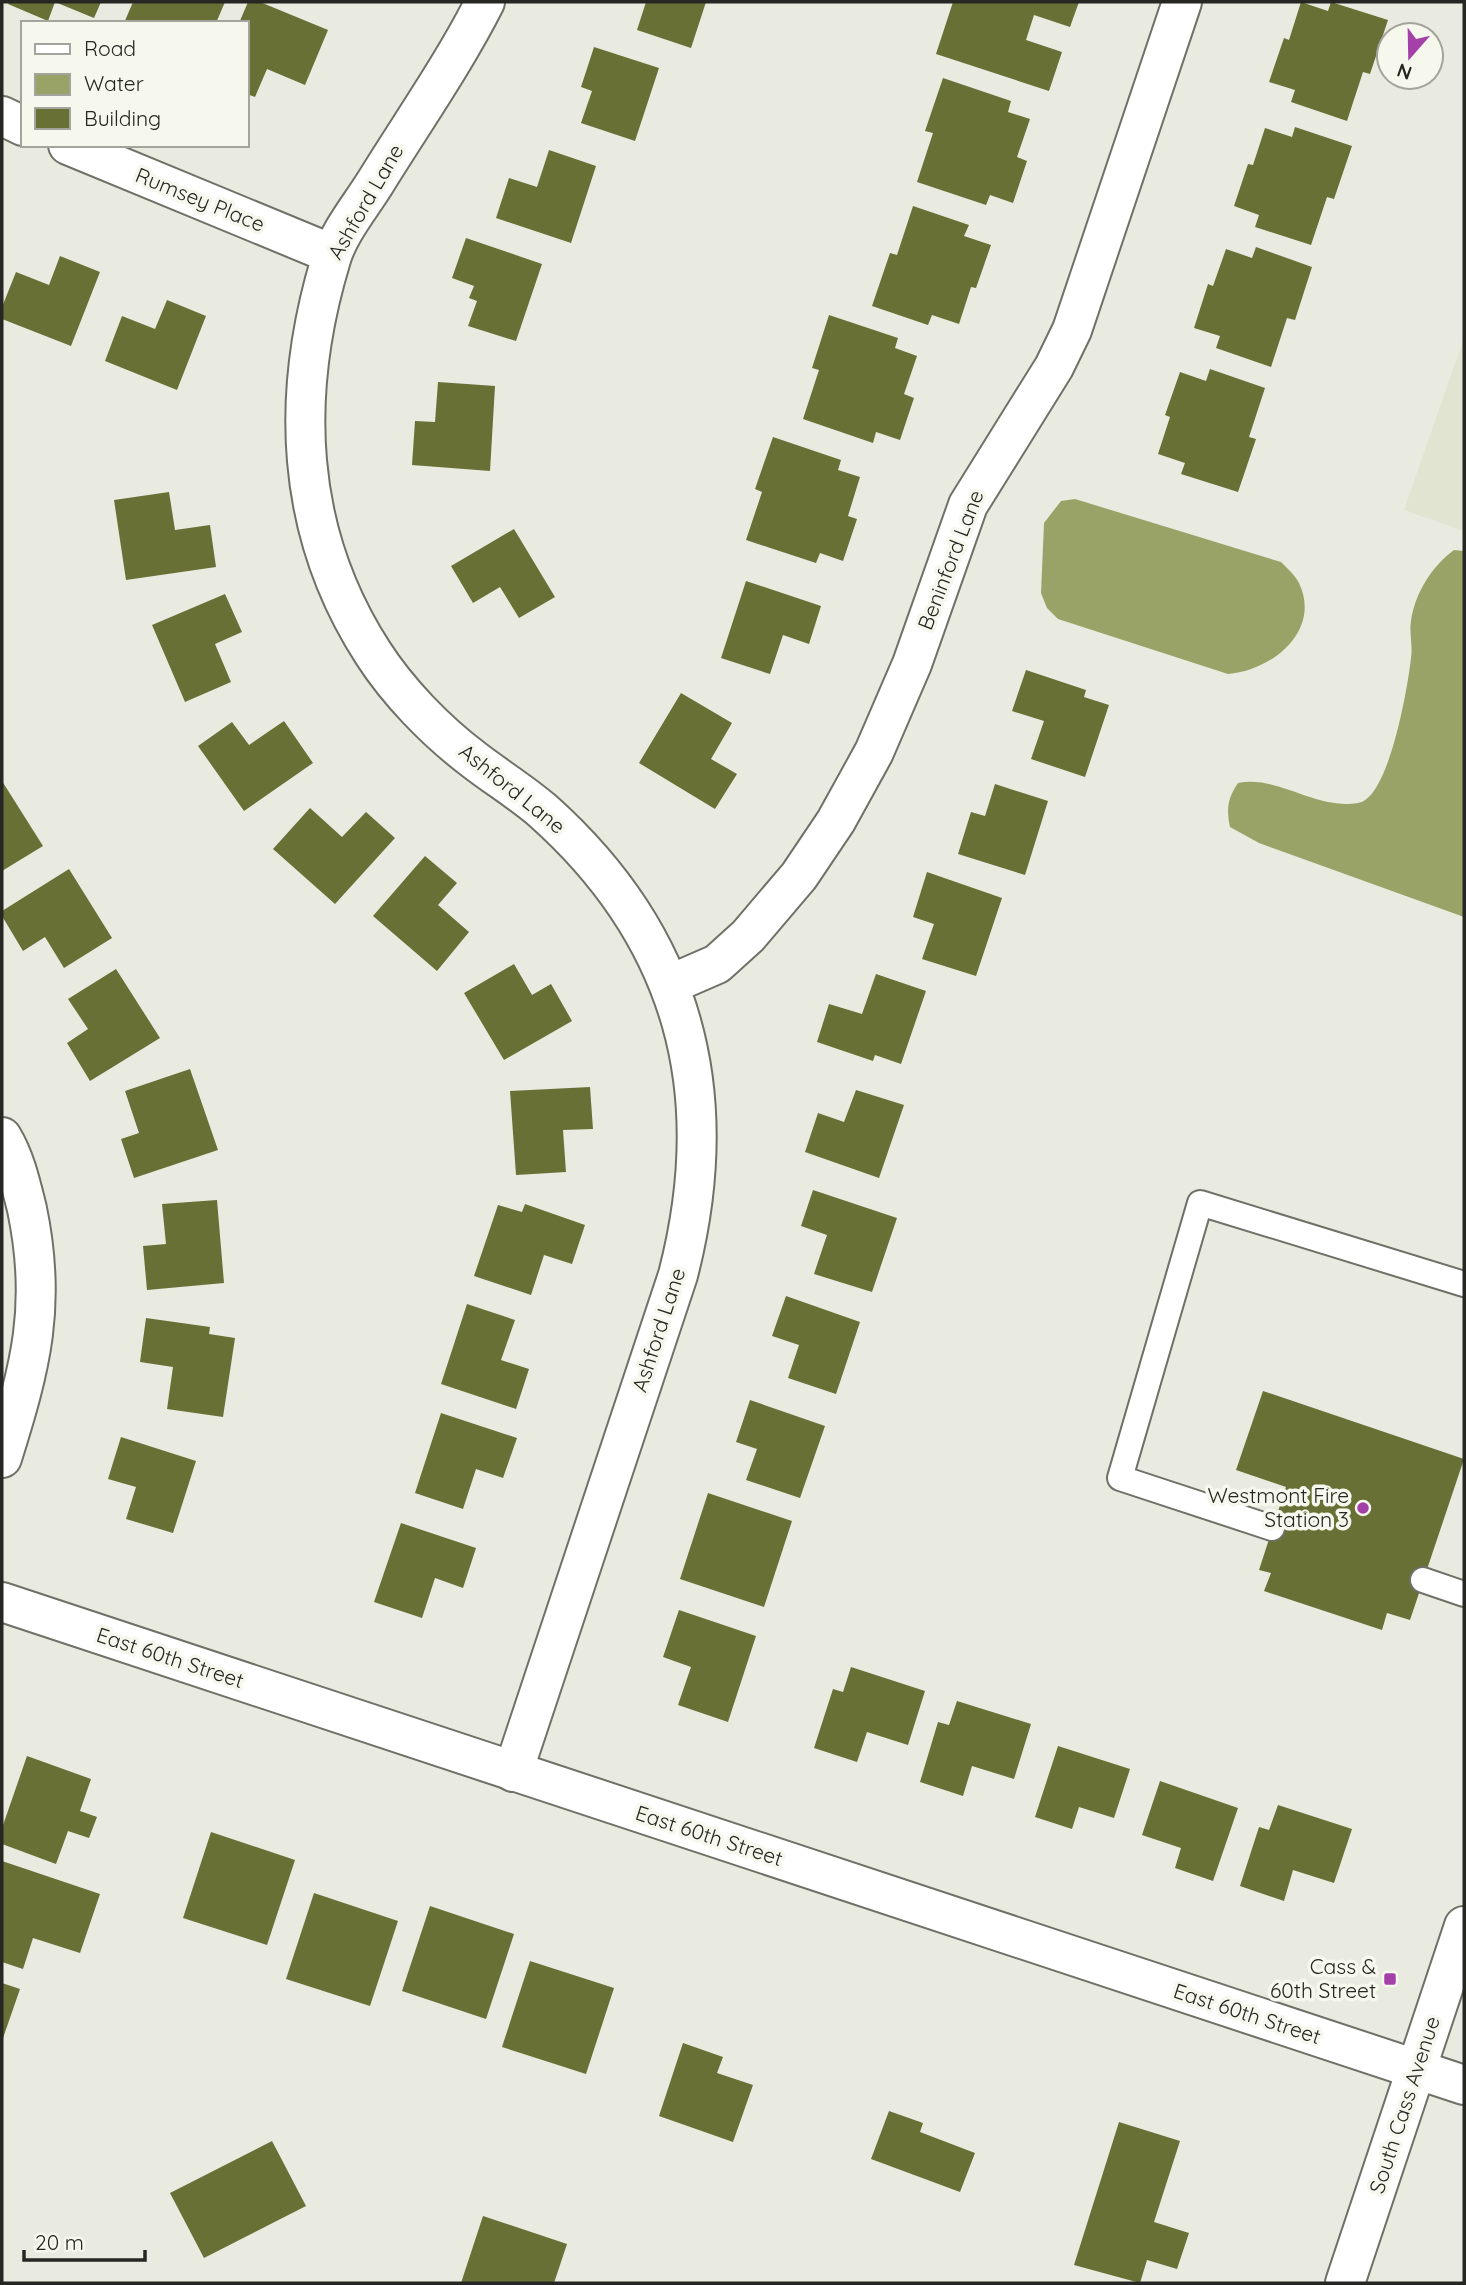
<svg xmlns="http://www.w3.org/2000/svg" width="1466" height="2285" font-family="Quicksand,sans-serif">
<rect width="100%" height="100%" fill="#e9ebe0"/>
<polygon fill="#e0e4d1" points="1464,338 1464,531 1404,510"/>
<g fill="#9aa367">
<path d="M1075 499 1281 562C1287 568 1295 575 1299 583 1322 631 1271 671 1228 674L1058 619 1047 608 1041 593 1044 523 1061 501Z"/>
<path d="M1454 550 1464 551V917L1259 843 1230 827C1226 808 1228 798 1238 783 1278 775 1315 810 1358 803 1389 799 1408 686 1411 658 1413 646 1409 633 1411 621 1415 593 1432 566 1454 550Z"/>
</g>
<g fill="#687036">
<polygon points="9,2 101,2 94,18 55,2 48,21 8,4"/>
<polygon points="133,2 225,2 216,23 124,23"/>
<polygon points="248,2 260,2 328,30 305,85 267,69 255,97 247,94 247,23 239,23"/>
<polygon points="646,2 706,2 691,48 637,30"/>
<polygon points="953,2 1079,2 1070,27 1034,15 1026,40 1062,52 1049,91 936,54"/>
<polygon points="1301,2 1328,11 1331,2 1388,20 1370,74 1363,72 1347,121 1291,102 1295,90 1269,82 1284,38 1289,40"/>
<polygon points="594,47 659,68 635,141 581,123 592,91 581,87"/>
<polygon points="943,78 1011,101 1008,112 1030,119 1017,157 1027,161 1013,203 990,195 986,205 917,182 933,133 925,131"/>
<polygon points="1295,127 1352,146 1334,199 1327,197 1311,245 1255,227 1259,215 1234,206 1248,164 1253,165 1265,128 1292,137"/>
<polygon points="549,150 596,166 571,243 496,218 509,178 537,187"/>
<polygon points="913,206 969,225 964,236 991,245 976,288 971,287 959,324 932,315 928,325 872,306 890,253 897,255"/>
<polygon points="466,238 542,264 516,341 468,326 477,301 469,298 474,286 452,278"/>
<polygon points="1256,247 1312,267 1295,320 1287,318 1271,367 1216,348 1220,336 1194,328 1208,284 1213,286 1226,249 1252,258"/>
<polygon points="60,256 100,272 71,346 2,319 2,307 16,272 49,285"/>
<polygon points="167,300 206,316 177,390 105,361 122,316 155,329"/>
<polygon points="829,315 898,338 895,348 917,356 904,394 914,398 900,440 876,432 873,443 803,419 819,370 812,368"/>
<polygon points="1210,369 1265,388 1249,437 1256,439 1238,492 1181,474 1185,463 1158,454 1170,417 1165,415 1180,372 1206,381"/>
<polygon points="438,382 495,386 490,471 412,465 415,421 435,422"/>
<polygon points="773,437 841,460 838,470 860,477 848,516 857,519 843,561 820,553 816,563 746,540 762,492 755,489"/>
<polygon points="169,492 175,530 210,525 216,567 126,580 114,500"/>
<polygon points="514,529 555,597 519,618 500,587 473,603 451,566"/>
<polygon points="746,581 821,606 809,644 783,635 770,674 721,658"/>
<polygon points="225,594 242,632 215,644 231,682 185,702 152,625"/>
<polygon points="1026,670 1086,690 1084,697 1109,705 1085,777 1031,759 1044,721 1012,711"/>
<polygon points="681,693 732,723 711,759 737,774 715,809 639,763"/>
<polygon points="284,721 313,763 244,811 198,746 232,722 249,745"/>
<polygon points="2,781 43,846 2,871"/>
<polygon points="995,784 1048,801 1025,875 958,854 971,812 985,816"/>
<polygon points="310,808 342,837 366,812 395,838 335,904 273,849"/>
<polygon points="425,856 457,883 438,905 469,932 437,971 373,916"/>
<polygon points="69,869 112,938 64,968 45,937 23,951 2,916 2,911"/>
<polygon points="927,872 1002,898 976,976 922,959 934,924 913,917"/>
<polygon points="514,964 532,995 551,984 572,1021 504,1060 464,993"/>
<polygon points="116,969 160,1038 90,1081 67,1043 88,1029 68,999"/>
<polygon points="876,974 926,991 901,1064 875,1055 873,1061 817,1042 829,1004 862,1014"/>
<polygon points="190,1069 218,1150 134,1178 121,1139 139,1133 125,1091"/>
<polygon points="590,1087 593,1129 563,1130 566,1172 516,1175 510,1091"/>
<polygon points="856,1090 904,1105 879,1178 805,1152 818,1113 844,1122"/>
<polygon points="813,1190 897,1218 872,1292 814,1274 827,1235 801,1226"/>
<polygon points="217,1200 224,1283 147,1290 143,1246 166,1244 162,1204"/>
<polygon points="525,1204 585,1225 572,1264 544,1255 531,1295 474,1276 498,1205 522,1212"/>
<polygon points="786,1296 860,1322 836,1394 788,1378 799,1345 772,1336"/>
<polygon points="467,1304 515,1320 501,1360 529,1369 516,1409 441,1384"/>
<polygon points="146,1318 210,1327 209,1334 235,1338 223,1417 167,1409 173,1367 140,1362"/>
<polygon points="1263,1391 1464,1459 1410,1620 1387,1613 1382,1630 1264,1591 1271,1573 1259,1570 1286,1487 1236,1470"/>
<polygon points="750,1400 825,1426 800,1498 746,1480 757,1449 736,1442"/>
<polygon points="441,1413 517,1438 503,1478 476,1469 463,1509 415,1493"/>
<polygon points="121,1437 196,1461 173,1533 126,1519 136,1487 108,1479"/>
<polygon points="708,1493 792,1521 764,1607 680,1579"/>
<polygon points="401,1523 476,1548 463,1588 435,1578 422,1618 374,1602"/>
<polygon points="679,1610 756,1636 728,1722 678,1705 691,1667 663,1657"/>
<polygon points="851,1667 925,1691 908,1745 867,1732 857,1762 814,1748 833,1689 843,1692"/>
<polygon points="957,1701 1031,1724 1014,1779 972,1766 963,1796 920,1782 938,1722 949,1725"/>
<polygon points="1058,1746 1130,1769 1114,1818 1079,1807 1072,1829 1035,1817"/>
<polygon points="27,1756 91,1779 80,1811 97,1817 89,1838 68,1831 56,1864 2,1844 2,1828"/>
<polygon points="1160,1781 1238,1808 1213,1881 1175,1868 1181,1848 1142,1835"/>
<polygon points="1278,1805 1352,1829 1334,1883 1293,1870 1284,1901 1240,1886 1259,1827 1269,1830"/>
<polygon points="211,1832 295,1860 267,1945 183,1918"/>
<polygon points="2,1861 100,1894 80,1953 33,1938 23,1969 2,1962"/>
<polygon points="314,1893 398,1921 370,2006 286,1979"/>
<polygon points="430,1906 514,1934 486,2019 402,1991"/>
<polygon points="530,1961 614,1988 586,2074 502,2047"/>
<polygon points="2,1983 20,1989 2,2041"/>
<polygon points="683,2043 723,2057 717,2073 753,2085 733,2142 659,2116"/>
<polygon points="889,2111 923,2123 920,2132 975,2153 960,2192 871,2159"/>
<polygon points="1119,2122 1180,2141 1154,2222 1189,2233 1177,2269 1147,2260 1140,2283 1074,2265"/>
<polygon points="272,2141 306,2206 204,2258 170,2193"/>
<polygon points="483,2216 567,2244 554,2283 461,2283"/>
</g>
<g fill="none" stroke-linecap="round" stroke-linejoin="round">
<g stroke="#6f7167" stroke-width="28">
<g id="service">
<polyline points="1272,1528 1120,1478 1200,1203 1464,1284"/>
<polyline points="1423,1580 1464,1594"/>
</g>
</g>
<g stroke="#6f7167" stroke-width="42">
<g id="minor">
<path d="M485 2C453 65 412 123 375 183 360 207 339 232 331 259 290 394 294 531 373 653 398 692 436 731 473 759 496 777 521 792 543 811 685 938 725 1093 678 1275L513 1772"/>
<polyline points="2,116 23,126"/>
<polyline points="68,145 332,254"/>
<polyline points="671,984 717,964 748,936 799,876 836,821 874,752 912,664 968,505 1054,367 1072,330 1182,2"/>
<path d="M2 1137C15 1158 21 1185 27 1209 47 1305 31 1366 2 1458"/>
<polyline points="2,1602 1464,2085"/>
</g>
</g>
<g stroke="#6f7167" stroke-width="42">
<polyline id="secondary" points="1345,2283 1464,1926"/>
</g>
<use href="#service" stroke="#fff" stroke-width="24"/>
<use href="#minor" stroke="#fff" stroke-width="38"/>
<use href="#secondary" stroke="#fff" stroke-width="38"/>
</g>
<g fill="#a341a8" stroke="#f6f8ed" stroke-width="2.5">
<circle cx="1363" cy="1508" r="7"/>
<rect x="1383" y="1972" width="14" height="14" rx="3.5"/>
</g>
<g text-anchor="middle" stroke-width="7" stroke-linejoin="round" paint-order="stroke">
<g font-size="21" fill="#262622" stroke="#f6f8ed">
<text transform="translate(200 200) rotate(22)" y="7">Rumsey Place</text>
<text transform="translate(366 202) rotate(-60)" y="7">Ashford Lane</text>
<text transform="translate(951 560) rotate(-69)" y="7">Beninford Lane</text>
<text transform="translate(512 789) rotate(39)" y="7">Ashford Lane</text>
<text transform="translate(659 1330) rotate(-72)" y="7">Ashford Lane</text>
<text transform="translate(170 1658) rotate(18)" y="7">East 60th Street</text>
<text transform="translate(709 1836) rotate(18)" y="7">East 60th Street</text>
<text transform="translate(1247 2014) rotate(18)" y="7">East 60th Street</text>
<text transform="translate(1405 2105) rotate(-72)" y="7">South Cass Avenue</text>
</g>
<g font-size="21" fill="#262622" stroke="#f6f8ed" text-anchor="end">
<text x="1349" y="1503">Westmont Fire<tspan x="1349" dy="24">Station 3</tspan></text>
<text x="1376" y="1974">Cass &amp;<tspan x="1376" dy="24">60th Street</tspan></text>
</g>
</g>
<rect width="1466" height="2285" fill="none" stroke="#262622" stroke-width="7"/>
<rect x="21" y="21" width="228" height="126" fill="#f6f8ed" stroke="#a3a49c" stroke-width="2"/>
<rect x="35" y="44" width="35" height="10" fill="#ffffff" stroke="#a3a49c" stroke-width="2"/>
<text x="84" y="56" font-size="21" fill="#262622">Road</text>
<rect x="35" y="74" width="35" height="21" fill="#9aa367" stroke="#a3a49c" stroke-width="2"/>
<text x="84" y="91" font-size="21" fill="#262622">Water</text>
<rect x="35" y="108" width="35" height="21" fill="#687036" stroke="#a3a49c" stroke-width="2"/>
<text x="84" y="126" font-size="21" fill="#262622">Building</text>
<g transform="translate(1410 56) rotate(200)"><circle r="33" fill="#f6f8ed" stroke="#a3a49c" stroke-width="2"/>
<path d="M0-5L12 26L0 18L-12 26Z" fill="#a341a8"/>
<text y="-10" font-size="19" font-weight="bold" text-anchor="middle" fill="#262622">N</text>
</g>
<path d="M24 2250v10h121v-10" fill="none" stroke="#262622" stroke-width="3.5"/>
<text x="35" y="2250" font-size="21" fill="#262622" stroke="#f6f8ed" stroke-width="5" paint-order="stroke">20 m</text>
</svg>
